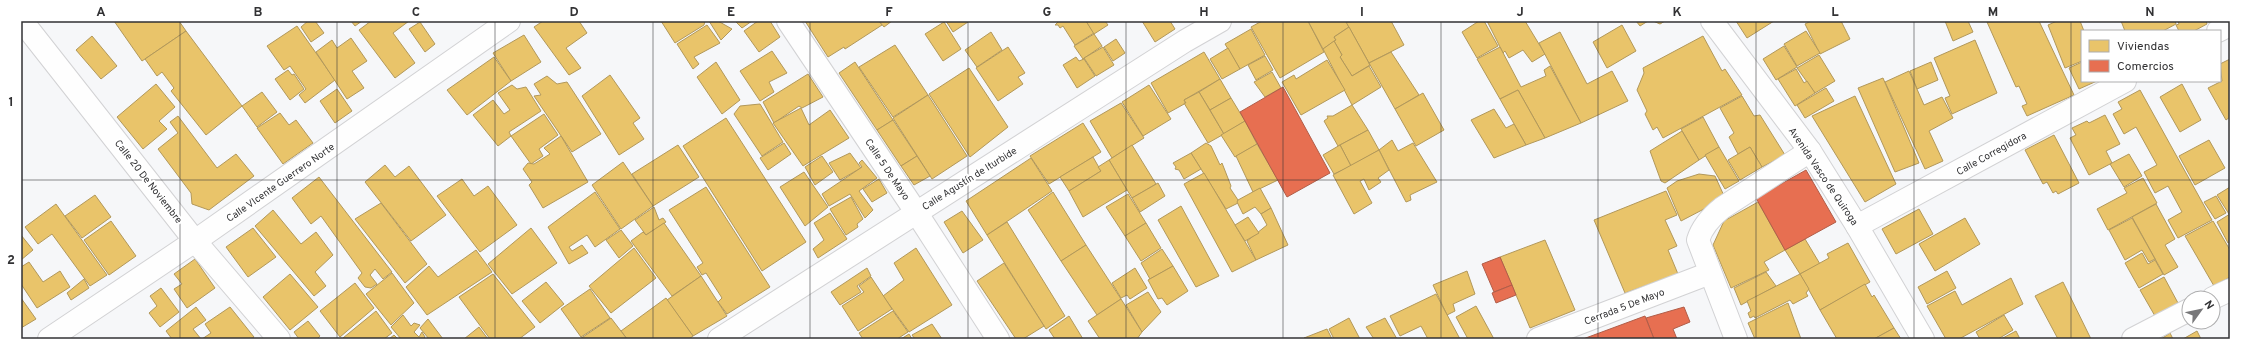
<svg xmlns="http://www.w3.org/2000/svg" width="2251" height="360" font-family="Overpass,sans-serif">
<rect width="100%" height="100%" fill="#f6f7f9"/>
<g fill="#e9c46a" stroke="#b2985a">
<polygon points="114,21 179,21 186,31 142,61"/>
<polygon points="308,21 315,21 324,33 311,42 301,27"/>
<polygon points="351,21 362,21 355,26"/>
<polygon points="371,21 409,21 393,33 415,63 395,78 359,30"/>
<polygon points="543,21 579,21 587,33 566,48 581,68 569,75 534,27"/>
<polygon points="661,21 705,21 704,25 675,43"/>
<polygon points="709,21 718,21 732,29 721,40"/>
<polygon points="735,21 752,21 742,28"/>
<polygon points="758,21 770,21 780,37 759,52 744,31"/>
<polygon points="805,21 879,21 882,25 845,49 844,47 828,57"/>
<polygon points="879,21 892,21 884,27"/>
<polygon points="946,21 968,21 968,22 953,32"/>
<polygon points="1059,21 1086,21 1094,33 1075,45 1063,26 1060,28 1058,25 1055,25"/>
<polygon points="1086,21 1105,21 1108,25 1094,34"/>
<polygon points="1142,21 1170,21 1175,29 1155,42"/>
<polygon points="1262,21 1308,21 1324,52 1280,78 1251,27"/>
<polygon points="1308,21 1346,21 1349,27 1334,37 1336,40 1323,49"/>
<polygon points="1391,21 1404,45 1369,63 1346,22"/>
<polygon points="1479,21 1484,21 1498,46 1477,58 1462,32"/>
<polygon points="1487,21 1525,21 1545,54 1532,62 1523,50 1509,58 1505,51 1503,53"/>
<polygon points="1636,21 1648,21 1640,26"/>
<polygon points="1653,21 1665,21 1660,24"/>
<polygon points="1736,21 1774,21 1747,38"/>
<polygon points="1811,21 1841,21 1850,39 1820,54 1805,24"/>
<polygon points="1945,21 1968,21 1973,32 1953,41"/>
<polygon points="2039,21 2074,95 2027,116 2022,106 2027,104 2019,86 2016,87 1987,22"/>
<polygon points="2057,21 2080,21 2084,31 2082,31 2082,61 2065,68 2048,25"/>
<polygon points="2121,21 2175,21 2176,24 2163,31 2125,31"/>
<polygon points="2178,21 2206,21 2207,24 2194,31 2179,31 2176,25 2179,24"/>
<polygon points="420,22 435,44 425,52 409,29"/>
<polygon points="944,22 961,49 943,61 925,34"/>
<polygon points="707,25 720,43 694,57 699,64 693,69 677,44"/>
<polygon points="1622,25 1636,51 1607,68 1593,42"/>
<polygon points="297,26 335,80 305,103 299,95 306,89 290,66 284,70 267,46"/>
<polygon points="1349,27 1370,65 1352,76 1340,57 1342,55 1334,41 1336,40 1334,37"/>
<polygon points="1251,29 1265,55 1240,69 1225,44"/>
<polygon points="186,31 242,106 206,135 171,91 174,88 162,72 157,76 145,59"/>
<polygon points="1806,31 1820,53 1797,66 1784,44"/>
<polygon points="991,32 1002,50 977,67 965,50"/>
<polygon points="1560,32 1587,84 1612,71 1628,101 1581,123 1539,43"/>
<polygon points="1094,34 1102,46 1083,59 1074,46"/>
<polygon points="524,35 541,62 511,81 493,53"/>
<polygon points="92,36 117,66 101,79 76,50"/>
<polygon points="1703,36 1722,71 1725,69 1742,95 1663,138 1657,127 1653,130 1645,114 1647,111 1637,90 1644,73 1643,68"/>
<polygon points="351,38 367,61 352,71 364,88 347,99 316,52 332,40 337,48"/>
<polygon points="1116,39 1125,53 1113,61 1104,47"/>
<polygon points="1975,40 1997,93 1952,114 1945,98 1950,96 1934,58"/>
<polygon points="1334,41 1342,55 1340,57 1352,76 1369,66 1381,87 1352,105 1323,49"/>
<polygon points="895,45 928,95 893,117 859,67"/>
<polygon points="1784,46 1797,67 1776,80 1763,59"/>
<polygon points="1008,47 1025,73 1018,77 1023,84 998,101 976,68"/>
<polygon points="1103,47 1114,65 1096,76 1084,58"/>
<polygon points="1500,47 1521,87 1546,76 1544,70 1550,66 1581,123 1545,138 1518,90 1500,99 1477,59"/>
<polygon points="1228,48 1240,69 1222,79 1210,59"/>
<polygon points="772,51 787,73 769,82 774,92 760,101 740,71"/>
<polygon points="1204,52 1220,79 1184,100 1186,103 1168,113 1151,83"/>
<polygon points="1391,52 1419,95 1395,109 1369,63"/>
<polygon points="1819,55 1835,81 1815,93 1797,68"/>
<polygon points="1265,56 1273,70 1256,80 1248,65"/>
<polygon points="494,57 511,81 467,115 447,90"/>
<polygon points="1076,57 1079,61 1084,59 1095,76 1077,88 1063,65"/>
<polygon points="2230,59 2230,117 2226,120 2208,88 2222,81 2220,64"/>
<polygon points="1327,60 1345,90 1301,115 1282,82 1294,75 1296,79"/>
<polygon points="716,62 740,100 722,114 697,77"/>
<polygon points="855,62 893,120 877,130 839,73"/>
<polygon points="1931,62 1938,80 1917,89 1910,71"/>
<polygon points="2082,62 2082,81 2097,81 2079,89 2069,68"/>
<polygon points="969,68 1008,127 970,157 929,94"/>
<polygon points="1796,69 1804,83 1807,81 1815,93 1795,106 1778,79"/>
<polygon points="288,70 292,75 294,74 304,89 290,100 275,79"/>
<polygon points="1909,71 1924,105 1942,97 1953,118 1929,131 1943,161 1925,169 1885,82"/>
<polygon points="1272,72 1281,88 1265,97 1254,82"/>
<polygon points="808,74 823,97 802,108 799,106 774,123 763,102"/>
<polygon points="610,75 640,118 633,123 644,139 619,155 582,96"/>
<polygon points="547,76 557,84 567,82 601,134 572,152 534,96 541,95 534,84"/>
<polygon points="1883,78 1919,163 1895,172 1858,88"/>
<polygon points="1220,79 1231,98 1210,110 1199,92"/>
<polygon points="156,84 175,107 159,121 167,129 143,149 117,117"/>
<polygon points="2182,84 2201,120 2180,132 2160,97"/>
<polygon points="512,85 517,89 526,87 541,111 509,132 511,136 498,146 473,115 493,100 504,114 510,110 498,93"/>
<polygon points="1149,85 1171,119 1143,136 1122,102"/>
<polygon points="1826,88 1834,101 1805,118 1797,105"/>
<polygon points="337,89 352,111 335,123 320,101"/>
<polygon points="1518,90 1545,138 1526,145 1500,99"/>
<polygon points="2140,90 2212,220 2178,238 2168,220 2182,212 2168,186 2155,193 2144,172 2157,165 2136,127 2124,134 2113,114 2122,109 2118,102"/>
<polygon points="262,92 277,112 257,127 242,106"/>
<polygon points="1199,92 1224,134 1208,143 1184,103 1186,103 1184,100"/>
<polygon points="1423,93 1444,130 1416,146 1395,109"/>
<polygon points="928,95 967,156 932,179 893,118"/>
<polygon points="1742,96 1754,116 1760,115 1785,155 1762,167 1750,147 1738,154 1729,137 1734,133 1720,108"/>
<polygon points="1855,96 1896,184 1865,202 1812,116"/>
<polygon points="1231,98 1245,121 1224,134 1210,110"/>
<polygon points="1121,103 1144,138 1112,158 1090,121"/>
<polygon points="760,104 783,142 762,156 734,114 740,106"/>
<polygon points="1352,105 1368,130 1338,146 1324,121 1328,118 1327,116 1333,116"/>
<polygon points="801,108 809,125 830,110 849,138 803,166 773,123"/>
<polygon points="1494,109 1506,128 1514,124 1526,145 1494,158 1471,120"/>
<polygon points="280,113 289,125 296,120 313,143 283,164 257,128"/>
<polygon points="544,114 558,135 539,149 543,156 531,164 511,136"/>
<polygon points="2105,115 2120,144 2106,151 2112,163 2089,175 2070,138 2076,135 2072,128 2087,121 2089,123"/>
<polygon points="178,116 217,168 236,154 254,176 209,210 192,204 191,193 158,149 178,133 170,122"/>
<polygon points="1703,117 1719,147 1699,160 1681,129"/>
<polygon points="726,118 806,242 762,271 683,146"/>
<polygon points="893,120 917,156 901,166 877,130"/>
<polygon points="1245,121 1257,144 1235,157 1221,135"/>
<polygon points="1083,123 1101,152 1049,184 1030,156"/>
<polygon points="1368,130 1379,150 1351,166 1340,145"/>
<polygon points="1682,131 1699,160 1665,183 1661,181 1650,151"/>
<polygon points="2054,135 2079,183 2058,194 2056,191 2053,193 2047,182 2043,184 2025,150"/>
<polygon points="561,136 588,182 543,208 529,185 532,182 523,169 528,163 534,164 550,154 544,148"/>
<polygon points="1392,140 1398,151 1413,143 1437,182 1410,195 1411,200 1406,202 1379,150"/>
<polygon points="2209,140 2225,168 2195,185 2179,156"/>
<polygon points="784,143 791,154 768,170 760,158"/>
<polygon points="1206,143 1211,146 1220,165 1222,163 1231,186 1230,188 1238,200 1238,203 1226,209 1191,153"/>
<polygon points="1257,144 1278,180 1253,192 1236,156"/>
<polygon points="678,145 699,177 653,206 632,174"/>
<polygon points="1132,145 1156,184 1132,198 1109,160"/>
<polygon points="1340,145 1351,166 1334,174 1323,155"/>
<polygon points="1719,147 1739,181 1725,189 1705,155"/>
<polygon points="1750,147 1762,167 1740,180 1728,160"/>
<polygon points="1379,150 1389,170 1378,178 1381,182 1369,190 1364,179 1360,181 1372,203 1354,214 1333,175"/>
<polygon points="850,153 861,168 840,180 829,163"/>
<polygon points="1191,153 1201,169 1184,179 1179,170 1175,169 1176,167 1173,163"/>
<polygon points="2129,154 2142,176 2124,187 2110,164"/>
<polygon points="822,156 833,172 815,185 805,167"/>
<polygon points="917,156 930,176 914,185 901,166"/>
<polygon points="1093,157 1101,171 1069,191 1060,177"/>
<polygon points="1031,158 1052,191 987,235 966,201"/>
<polygon points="862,160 877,178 859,191 873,210 865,218 850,194 829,206 822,194 862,167 859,163"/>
<polygon points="1109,160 1127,190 1083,217 1069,191 1101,171 1098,167"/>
<polygon points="623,162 653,206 621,229 592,185"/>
<polygon points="385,165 395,177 409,166 446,215 411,241 365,182"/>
<polygon points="804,172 828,207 805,226 780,187"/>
<polygon points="1204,173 1256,260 1232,272 1184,184"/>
<polygon points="1699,174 1715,176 1725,198 1681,221 1667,188 1677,181"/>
<polygon points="319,177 392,272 383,279 375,269 370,275 377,284 371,288 365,287 358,278 362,273 321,216 311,224 292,198"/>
<polygon points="2143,178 2157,203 2108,230 2097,209 2127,193 2124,188"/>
<polygon points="462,179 474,196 488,186 517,225 480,252 437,196"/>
<polygon points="879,179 887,193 872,202 863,189"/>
<polygon points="1158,183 1165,196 1140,212 1132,198"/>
<polygon points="706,187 770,287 727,314 718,302 722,298 706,273 702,275 697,267 703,263 669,210"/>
<polygon points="2230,187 2230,213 2229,214 2217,195"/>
<polygon points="1260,188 1271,208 1261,214 1255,207 1243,214 1237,202 1238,200"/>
<polygon points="1666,191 1677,215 1665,220 1677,246 1668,250 1678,274 1625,293 1594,220"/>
<polygon points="595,192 620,229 595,247 587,235 569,247 572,251 582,245 588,253 569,264 548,227"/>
<polygon points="1053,192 1086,245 1061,261 1028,210"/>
<polygon points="1128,194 1146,223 1125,236 1106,207"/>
<polygon points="95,195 111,217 82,238 65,216"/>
<polygon points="2216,196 2226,213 2215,219 2204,202"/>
<polygon points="851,197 863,219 857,224 858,227 846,235 830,209"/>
<polygon points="1758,202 1785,250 1764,262 1769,270 1731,288 1713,245 1724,221"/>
<polygon points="381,203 427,264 405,283 355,219"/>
<polygon points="56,204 107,275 90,286 52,234 38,244 25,227"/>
<polygon points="2156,204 2175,239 2165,245 2178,267 2164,275 2132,217"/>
<polygon points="1181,206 1219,276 1196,287 1158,220"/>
<polygon points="654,207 659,220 663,218 666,222 646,235 635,220"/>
<polygon points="1271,208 1288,245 1256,260 1247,241 1267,225 1261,214"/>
<polygon points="1919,209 1933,234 1896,254 1882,229"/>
<polygon points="273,210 301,244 316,232 333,255 315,272 326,286 314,296 255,226"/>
<polygon points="962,211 983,240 963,253 944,222"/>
<polygon points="830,213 847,239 818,258 813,249 824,240 814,223"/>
<polygon points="2230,214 2230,242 2228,243 2217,222"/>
<polygon points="1248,217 1259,233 1245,241 1235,225"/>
<polygon points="1965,218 1980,244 1935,271 1919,244"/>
<polygon points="2132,218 2155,259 2149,262 2142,250 2125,260 2109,230"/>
<polygon points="111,221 136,256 109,275 84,240"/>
<polygon points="2213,221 2230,250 2230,277 2214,286 2185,236"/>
<polygon points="1007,222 1065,316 1046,329 987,235"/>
<polygon points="664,223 701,276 672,296 631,241 643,232 646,235"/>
<polygon points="1146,223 1161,248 1141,261 1125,236"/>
<polygon points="253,228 276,257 248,277 226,247"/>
<polygon points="531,228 557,263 512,294 488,264"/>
<polygon points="621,230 633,246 619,258 606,240"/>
<polygon points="21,235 33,250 21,260"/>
<polygon points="1805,239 1820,264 1800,274 1785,250"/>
<polygon points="1545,240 1575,310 1530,328 1500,257"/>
<polygon points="1848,243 1870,282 1820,310 1800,274 1829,258 1827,254"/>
<polygon points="1086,245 1121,299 1097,315 1061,261"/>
<polygon points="634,248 656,278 611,313 589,286"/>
<polygon points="916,248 952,305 909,332 883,296 904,280 894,263"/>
<polygon points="1162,249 1173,266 1150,279 1141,263"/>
<polygon points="476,250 492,272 427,315 406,287 429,266 438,277"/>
<polygon points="2142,253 2148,264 2155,260 2163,274 2139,288 2125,263"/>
<polygon points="195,259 215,288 187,308 174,289 182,284 174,274"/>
<polygon points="29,262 43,282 60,271 70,287 37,308 21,284 21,267"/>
<polygon points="1004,263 1044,326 1023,339 1016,339 977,281"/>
<polygon points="1173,266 1188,291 1167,305 1162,298 1158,299 1148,280"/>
<polygon points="867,268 871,276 857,286 861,292 840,305 831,292"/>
<polygon points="1135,268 1147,288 1130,299 1127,295 1121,298 1112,283"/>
<polygon points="1467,271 1475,294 1453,304 1455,311 1447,315 1433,285"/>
<polygon points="1947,271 1956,288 1927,304 1918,287"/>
<polygon points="1766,272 1776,286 1741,305 1734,288"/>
<polygon points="392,273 414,303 391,325 366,294"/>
<polygon points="290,274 318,307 290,330 263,297"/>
<polygon points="493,274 535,327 519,339 490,339 459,297"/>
<polygon points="1800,274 1809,289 1806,293 1808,296 1793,304 1790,300 1755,318 1754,316 1750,318 1748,313 1751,311 1747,301"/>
<polygon points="701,276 727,316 693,336 667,300"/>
<polygon points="871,277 892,309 858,331 842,306 864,292 859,286"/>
<polygon points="2164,277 2178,303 2155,316 2140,290"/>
<polygon points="2011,278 2023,304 1959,339 1946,339 1927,306 1955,291 1962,305"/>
<polygon points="84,279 89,288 71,300 67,293"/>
<polygon points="546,282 564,304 540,323 522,301"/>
<polygon points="2063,282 2091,339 2058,339 2035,296"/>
<polygon points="355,283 374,308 340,337 320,311"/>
<polygon points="1865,284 1872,297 1874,295 1894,328 1874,339 1837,339 1820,310"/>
<polygon points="161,288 179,312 160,327 149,313 157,306 150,296"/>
<polygon points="590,289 610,318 581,337 561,309"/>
<polygon points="1148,292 1161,312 1142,332 1126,305"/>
<polygon points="1436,294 1460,339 1428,339 1421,326 1400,336 1390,316"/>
<polygon points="21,298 36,319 21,328"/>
<polygon points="666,298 693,336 689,339 627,339 621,331"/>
<polygon points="1121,299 1142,332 1137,339 1100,339 1088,321"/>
<polygon points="1788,303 1801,339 1755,339 1748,323"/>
<polygon points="1476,306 1494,339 1468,339 1456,317"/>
<polygon points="196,307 206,320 193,329 201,339 172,339 166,331"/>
<polygon points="230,307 254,337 251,339 202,339 211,333 205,324"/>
<polygon points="376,311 392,333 384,339 344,339 343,338"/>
<polygon points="893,311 908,332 897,339 863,339 859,333"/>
<polygon points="403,315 411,326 414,323 420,325 414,332 419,337 422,332 425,337 423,339 401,339 391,327"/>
<polygon points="2004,315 2013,330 1998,339 1980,339 1976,332"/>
<polygon points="1069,316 1083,339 1055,339 1049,330"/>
<polygon points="611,318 627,339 580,339"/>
<polygon points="1349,318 1360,339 1334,339 1329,329"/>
<polygon points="1385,318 1397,339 1374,339 1366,327"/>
<polygon points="428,319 443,339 429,339 420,328"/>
<polygon points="308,321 320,336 317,339 299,339 294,332"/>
<polygon points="932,324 942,339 915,339 912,335"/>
<polygon points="479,327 488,339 464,339"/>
<polygon points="1894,328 1901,339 1874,339"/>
<polygon points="1327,329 1332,339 1304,338"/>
<polygon points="2016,331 2020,339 2001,339"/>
<polygon points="2197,331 2201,339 2183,339"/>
<polygon points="2170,333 2173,339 2161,339"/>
<polygon points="909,334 912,339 901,339"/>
<polygon points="394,335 398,339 389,339"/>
</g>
<g fill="#e76f51" stroke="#b15d48">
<polygon points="1283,87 1330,173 1287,197 1240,112"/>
<polygon points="1806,170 1836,222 1785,250 1756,198"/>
<polygon points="1500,257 1512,285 1494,292 1482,264"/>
<polygon points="1512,285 1516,295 1496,303 1492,293"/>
<polygon points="1684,307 1690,322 1673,329 1677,339 1654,339 1646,318"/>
<polygon points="1645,316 1654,339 1583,339"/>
</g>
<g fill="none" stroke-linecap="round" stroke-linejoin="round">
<g stroke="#d2d2d4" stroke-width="24">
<g id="minor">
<polyline points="22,21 195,241 279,339"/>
<polyline points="788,21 916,212 998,339"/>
<polyline points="1712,21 1810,151 1857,226 1923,339"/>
<polyline points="2218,31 2230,25"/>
<polyline points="1857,226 2125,81"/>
<polyline points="2213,298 2230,290"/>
<polyline points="49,339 195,241 509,21"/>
<polyline points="719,339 1185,41 1220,21"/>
<polyline points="1538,339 1710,273"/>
<path d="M1736 339 1698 240C1702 227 1712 216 1722 208L1810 151"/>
<polyline points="2133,339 2189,310"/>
</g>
</g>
<use href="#minor" stroke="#fefefe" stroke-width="22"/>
</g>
<path fill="none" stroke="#323234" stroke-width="1" stroke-opacity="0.55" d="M180 21V339M337 21V339M495 21V339M653 21V339M810 21V339M968 21V339M1126 21V339M1283 21V339M1441 21V339M1598 21V339M1756 21V339M1914 21V339M2071 21V339M21 180H2230"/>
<g text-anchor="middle" stroke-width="4" stroke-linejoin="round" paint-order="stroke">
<g font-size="10" fill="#323234" stroke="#fff">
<text transform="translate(1991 153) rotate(-29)" y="4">Calle Corregidora</text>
<text transform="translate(888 169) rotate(56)" y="4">Calle 5 De Mayo</text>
<text transform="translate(1824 176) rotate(56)" y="4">Avenida Vasco de Quiroga</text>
<text transform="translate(969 178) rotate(-32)" y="4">Calle Agustín de Iturbide</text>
<text transform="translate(149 181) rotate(52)" y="4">Calle 20 De Noviembre</text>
<text transform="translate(280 182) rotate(-35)" y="4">Calle VIcente Guerrero Norte</text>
<text transform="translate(1624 306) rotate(-21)" y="4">Cerrada 5 De Mayo</text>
</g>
</g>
<rect width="2251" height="360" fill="none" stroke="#ffffff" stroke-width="44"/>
<rect x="2081" y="30" width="140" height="52" fill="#ffffff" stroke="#adadae"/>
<rect x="2089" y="40" width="20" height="12" fill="#e9c46a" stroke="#adadae"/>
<text x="2117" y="50" font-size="12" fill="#323234">Viviendas</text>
<rect x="2089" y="60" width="20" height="12" fill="#e76f51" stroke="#adadae"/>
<text x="2117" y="70" font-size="12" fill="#323234">Comercios</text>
<g transform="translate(2201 310) rotate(57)"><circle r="19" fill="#ffffff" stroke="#adadae"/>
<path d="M0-3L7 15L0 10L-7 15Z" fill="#777779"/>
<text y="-6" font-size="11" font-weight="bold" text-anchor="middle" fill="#323234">N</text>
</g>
<rect x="22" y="22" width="2207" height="316" fill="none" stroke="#323234" stroke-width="1.5"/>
<g font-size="13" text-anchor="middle" font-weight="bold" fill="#323234">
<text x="101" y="16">A</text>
<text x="258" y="16">B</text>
<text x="416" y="16">C</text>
<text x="574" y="16">D</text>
<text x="731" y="16">E</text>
<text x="889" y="16">F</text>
<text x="1047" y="16">G</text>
<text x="1204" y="16">H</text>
<text x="1362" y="16">I</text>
<text x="1520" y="16">J</text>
<text x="1677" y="16">K</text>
<text x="1835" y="16">L</text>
<text x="1993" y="16">M</text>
<text x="2150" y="16">N</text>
<text x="11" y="106">1</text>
<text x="11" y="264">2</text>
</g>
</svg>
